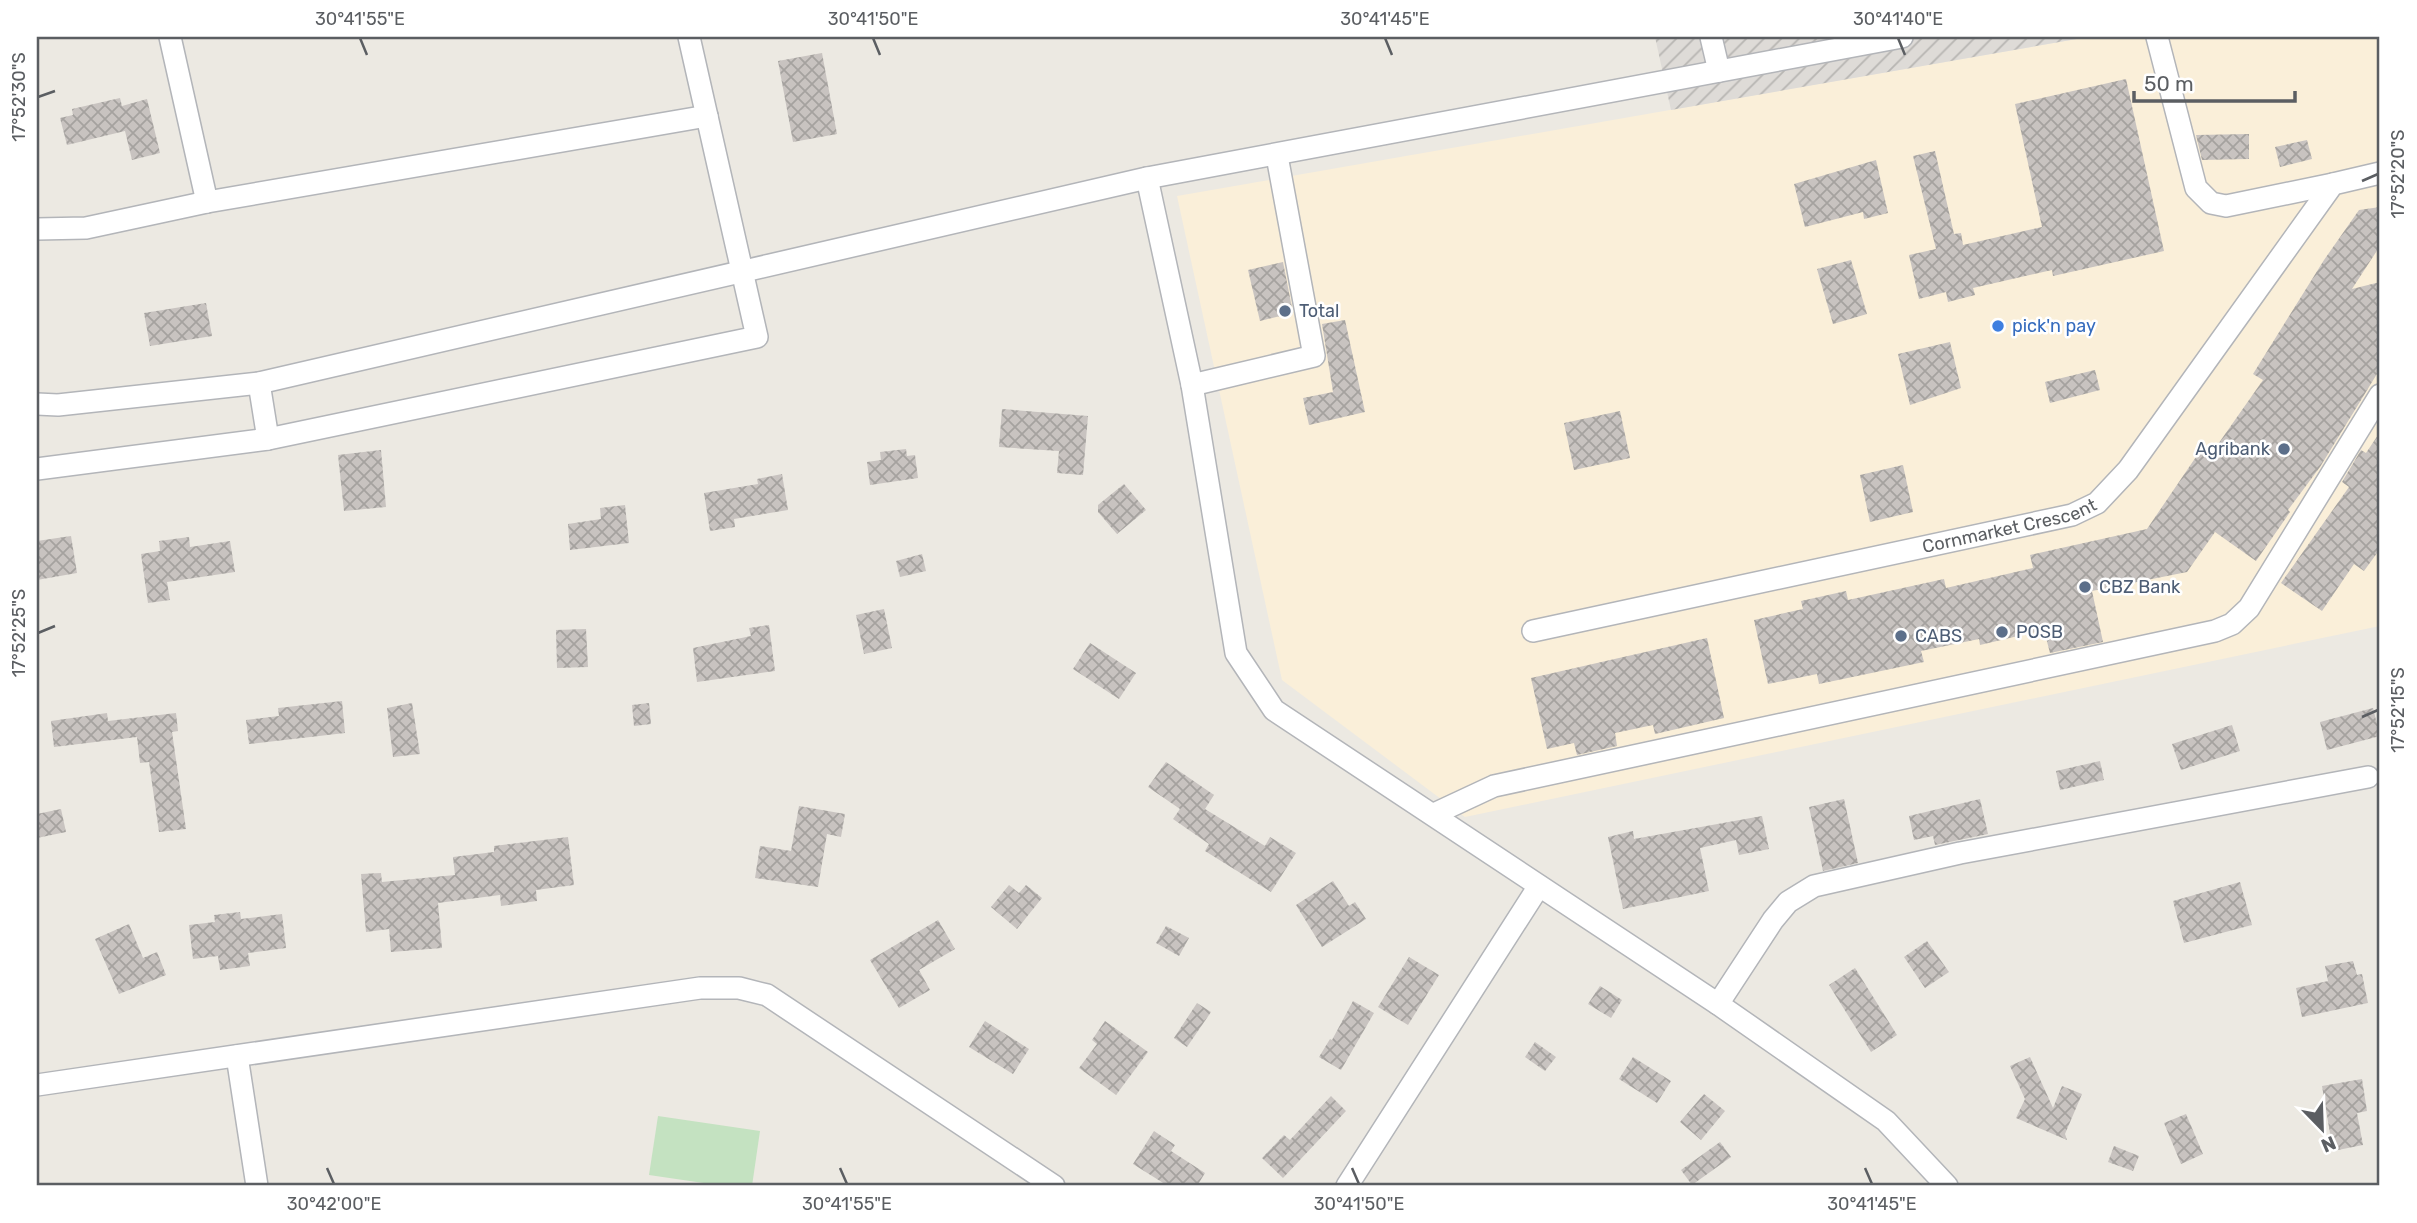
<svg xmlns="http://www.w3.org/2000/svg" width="2417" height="1223" font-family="Rubik,sans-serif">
<defs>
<pattern id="industrial-furrows" width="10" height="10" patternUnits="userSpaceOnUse" patternTransform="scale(1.75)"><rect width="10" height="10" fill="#dedbd7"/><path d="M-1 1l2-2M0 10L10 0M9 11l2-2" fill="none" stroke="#b7b5b2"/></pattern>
<pattern id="building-cross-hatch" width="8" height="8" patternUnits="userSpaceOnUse" patternTransform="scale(1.75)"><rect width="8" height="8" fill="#c8c3c0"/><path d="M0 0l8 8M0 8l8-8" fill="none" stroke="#a5a29f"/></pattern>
</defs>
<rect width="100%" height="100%" fill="#ece9e2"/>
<polygon fill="#faefd9" points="2088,37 2380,37 2380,626 1465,817 1282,680 1177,196"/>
<polygon fill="url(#industrial-furrows)" points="1655,37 2088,37 1671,110"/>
<polygon fill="#c4e2c1" points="658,1116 760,1131 752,1186 724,1186 649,1175"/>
<g fill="url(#building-cross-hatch)">
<polygon points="822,53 837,134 793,142 778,61"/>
<polygon points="2126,79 2164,251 2053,276 2052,270 1973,288 1975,295 1948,302 1946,292 1919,299 1909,255 1936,249 1913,156 1935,151 1954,234 1961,233 1963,245 2042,227 2015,104"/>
<polygon points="120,98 122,106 147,99 160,153 132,160 125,131 67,145 60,118 73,115 72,109"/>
<polygon points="2249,134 2249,159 2202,160 2196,135"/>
<polygon points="2307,140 2312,159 2280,167 2275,147"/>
<polygon points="1876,160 1888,213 1864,219 1863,212 1805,227 1794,184"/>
<polygon points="2380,207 2380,246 2352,289 2380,282 2380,369 2320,467 2288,510 2290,512 2256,561 2215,532 2187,572 2092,591 2103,642 2050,653 2044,630 1980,645 1979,639 1921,651 1924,662 1819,684 1817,674 1768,684 1754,620 1803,609 1801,601 1846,591 1848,600 1944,579 1946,588 2033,568 2030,555 2147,529 2200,451 2209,457 2263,380 2253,374 2324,260 2359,210"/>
<polygon points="1851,260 1867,314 1833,324 1817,269"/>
<polygon points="1283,262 1293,313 1260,321 1248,270"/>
<polygon points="206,303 212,336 150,346 144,313"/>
<polygon points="1345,320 1365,412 1309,425 1303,398 1333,392 1322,324"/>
<polygon points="1950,342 1961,388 1910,405 1898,354"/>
<polygon points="2095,370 2100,390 2050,403 2045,382"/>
<polygon points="1002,409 1088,416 1083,475 1057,473 1059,451 999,447"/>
<polygon points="1620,411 1630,458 1574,470 1564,423"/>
<polygon points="2380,432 2380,549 2364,571 2354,564 2322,611 2281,583 2349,487 2342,482 2361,450 2366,453"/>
<polygon points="906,449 907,456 915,455 918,478 870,485 867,462 881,460 880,452"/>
<polygon points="381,450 386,507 344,511 338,455"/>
<polygon points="1903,465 1913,512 1870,522 1860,475"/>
<polygon points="782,474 788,510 734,519 735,527 710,531 704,493 758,484 757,479"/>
<polygon points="1124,484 1146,510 1117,534 1098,512 1098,505"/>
<polygon points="625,505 629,543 570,550 568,524 601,519 600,508"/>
<polygon points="71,536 77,573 37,580 37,541"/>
<polygon points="189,537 190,547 230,541 235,572 167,582 170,600 148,603 141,554 160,551 159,541"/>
<polygon points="922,554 926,571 900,577 896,561"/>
<polygon points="884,609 892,648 864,654 856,615"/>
<polygon points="769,625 775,671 697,682 693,648 751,636 749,628"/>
<polygon points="586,629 588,667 557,668 556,630"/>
<polygon points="1707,638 1724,718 1655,734 1653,725 1615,733 1617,746 1577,755 1574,743 1547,749 1531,678"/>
<polygon points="1090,643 1136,673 1119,699 1073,669"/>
<polygon points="342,701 345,733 249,744 246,720 279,716 278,708"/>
<polygon points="412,703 420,754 393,757 387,708"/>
<polygon points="649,703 651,724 634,726 632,705"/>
<polygon points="2373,708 2380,736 2327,750 2320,722"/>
<polygon points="107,713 108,721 176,713 178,731 172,732 186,829 159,832 149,762 140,763 137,737 54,747 51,721"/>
<polygon points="2232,725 2240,751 2181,770 2172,744"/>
<polygon points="2100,761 2104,780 2060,790 2056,771"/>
<polygon points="1166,762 1214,795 1205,809 1265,846 1270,837 1296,853 1271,892 1205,851 1209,844 1173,819 1180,809 1148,787"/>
<polygon points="1844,799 1858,863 1823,871 1809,807"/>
<polygon points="1980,799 1988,834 1935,845 1933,836 1914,840 1909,816"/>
<polygon points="799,806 845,814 841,837 827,834 818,887 755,878 760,846 791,851"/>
<polygon points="61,809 66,832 37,838 37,814"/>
<polygon points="1762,816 1769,849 1739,855 1736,840 1700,848 1709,891 1623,909 1608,837 1633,831 1634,839"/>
<polygon points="568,837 574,885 536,890 537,901 501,906 500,895 438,903 442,948 391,952 389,929 366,932 361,874 381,873 382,882 455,875 453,857 494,852 494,846"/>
<polygon points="1333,881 1349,906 1355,902 1366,919 1322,947 1296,905"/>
<polygon points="2240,882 2252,925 2184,943 2173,901"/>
<polygon points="1009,885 1019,893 1026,885 1042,898 1017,929 991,907"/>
<polygon points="240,912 241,919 282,914 286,948 248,953 250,966 220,970 218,956 193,959 189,925 215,922 214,915"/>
<polygon points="938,920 955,949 919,970 930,990 899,1008 870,960"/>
<polygon points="129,924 143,958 157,952 166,975 119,994 95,939"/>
<polygon points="1166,926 1189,938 1179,956 1156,943"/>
<polygon points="1927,941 1949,972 1925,988 1904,957"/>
<polygon points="1409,957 1439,975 1408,1025 1378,1007"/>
<polygon points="2353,961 2357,975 2362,974 2368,1003 2302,1017 2296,988 2328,981 2325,966"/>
<polygon points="1855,968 1897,1035 1871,1052 1829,985"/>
<polygon points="1600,986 1622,1000 1611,1018 1588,1004"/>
<polygon points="1353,1001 1374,1013 1341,1070 1319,1057 1330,1039 1332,1040"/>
<polygon points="1197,1003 1211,1012 1187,1047 1174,1038"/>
<polygon points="985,1021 1029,1049 1013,1074 969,1047"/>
<polygon points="1105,1021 1148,1052 1116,1095 1079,1068 1097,1044 1092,1040"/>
<polygon points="1535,1042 1556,1057 1545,1071 1525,1057"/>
<polygon points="1633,1057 1671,1081 1657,1103 1619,1079"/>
<polygon points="2030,1057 2053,1108 2062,1086 2082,1094 2065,1134 2067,1140 2016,1118 2025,1099 2010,1066"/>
<polygon points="2362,1079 2367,1111 2357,1113 2363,1145 2333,1151 2322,1086"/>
<polygon points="1704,1094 1725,1111 1701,1140 1680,1122"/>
<polygon points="1331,1096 1346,1111 1283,1178 1262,1158 1284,1135 1290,1140"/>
<polygon points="2186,1114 2203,1154 2181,1164 2164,1123"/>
<polygon points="1154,1131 1175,1145 1171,1151 1205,1173 1197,1186 1168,1186 1133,1164"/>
<polygon points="1720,1142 1731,1157 1692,1185 1681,1170"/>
<polygon points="2114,1146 2139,1156 2133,1171 2108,1162"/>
</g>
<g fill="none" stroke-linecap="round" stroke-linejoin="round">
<g stroke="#b3b5b9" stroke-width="24">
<g id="minor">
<polyline points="170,37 207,202"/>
<polyline points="1711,37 1719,71"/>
<polyline points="2157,37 2196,188 2211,203 2226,206 2333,184"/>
<polyline points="1147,178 1192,385 1236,653 1274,710 1718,1004 1886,1121 1947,1186"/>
<polyline points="37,229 86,228 207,202 707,116"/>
<polyline points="1192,385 1314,356 1277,156"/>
<polyline points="37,404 58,405 259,383 1147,178 1902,37"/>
<polyline points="268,439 757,337 689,37"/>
<polyline points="37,469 268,439 259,383"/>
<path id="s1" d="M1533 631 2072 515 2097 503 2128 470 2333 184 2380 173"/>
<polyline points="1434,814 1494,786 2215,631 2232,624 2249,608 2380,395"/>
<polyline points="1718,1004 1773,920 1788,902 1814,886 1960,853 2368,777"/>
<polyline points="237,1056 257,1186"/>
<polyline points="37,1085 700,988 739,988 767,995 1054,1186"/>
<polyline points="1347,1186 1539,886"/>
</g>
</g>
<use href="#minor" stroke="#fff" stroke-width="21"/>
</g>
<path fill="none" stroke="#5b5e62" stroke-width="2.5" d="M360 38 367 55M873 38 880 55M1385 38 1392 55M1898 38 1905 55M38 97 55 91M2362 181 2378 174M38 633 55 626M2362 717 2378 710M327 1168 334 1184M840 1168 847 1184M1352 1168 1359 1184M1865 1168 1872 1184"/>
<g fill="#5c6f8a" stroke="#fff" stroke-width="2.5">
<circle cx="1285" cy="311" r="7"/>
<circle cx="2284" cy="449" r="7"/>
<circle cx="2085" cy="587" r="7"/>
<circle cx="2002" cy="632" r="7"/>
<circle cx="1901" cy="636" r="7"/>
</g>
<circle fill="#3f7fe0" stroke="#fff" stroke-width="2.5" cx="1998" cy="326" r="7"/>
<g text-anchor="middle" stroke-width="5" stroke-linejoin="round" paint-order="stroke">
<g font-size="18" fill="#4e5e75" stroke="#fff" text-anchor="start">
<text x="1299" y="317">Total</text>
<text x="2270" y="455" text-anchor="end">Agribank</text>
<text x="2099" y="593">CBZ Bank</text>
<text x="2016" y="638">POSB</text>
<text x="1915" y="642">CABS</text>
</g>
<g font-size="18" fill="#366cbe" stroke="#fff" text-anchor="start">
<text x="2012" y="332">pick'n pay</text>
</g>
<g font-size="18" fill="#5b5e62" stroke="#fff">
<text dy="6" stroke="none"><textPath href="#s1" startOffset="488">Cornmarket Crescent</textPath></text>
</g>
</g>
<rect width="2417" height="1223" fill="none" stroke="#ffffff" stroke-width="77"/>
<g transform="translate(2322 1129) rotate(157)" stroke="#ffffff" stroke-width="5" paint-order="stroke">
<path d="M0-5L12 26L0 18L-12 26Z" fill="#5b5e62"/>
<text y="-10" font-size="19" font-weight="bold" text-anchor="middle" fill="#5b5e62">N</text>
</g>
<path d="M2134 91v10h161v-10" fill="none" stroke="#5b5e62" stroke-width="3.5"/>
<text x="2144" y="91" font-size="21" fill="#5b5e62" stroke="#ffffff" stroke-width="5" paint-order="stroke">50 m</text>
<rect x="38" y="38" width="2340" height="1146" fill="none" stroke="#5b5e62" stroke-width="2.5"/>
<g font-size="18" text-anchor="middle" fill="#5b5e62">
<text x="360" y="25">30°41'55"E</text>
<text x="873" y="25">30°41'50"E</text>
<text x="1385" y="25">30°41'45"E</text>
<text x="1898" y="25">30°41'40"E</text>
<text transform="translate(19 97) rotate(-90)" y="6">17°52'30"S</text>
<text transform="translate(2398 174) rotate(-90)" y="6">17°52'20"S</text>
<text transform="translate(19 633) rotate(-90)" y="6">17°52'25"S</text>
<text transform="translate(2398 710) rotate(-90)" y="6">17°52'15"S</text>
<text x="334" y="1210">30°42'00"E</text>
<text x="847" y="1210">30°41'55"E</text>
<text x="1359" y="1210">30°41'50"E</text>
<text x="1872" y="1210">30°41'45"E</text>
</g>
</svg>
